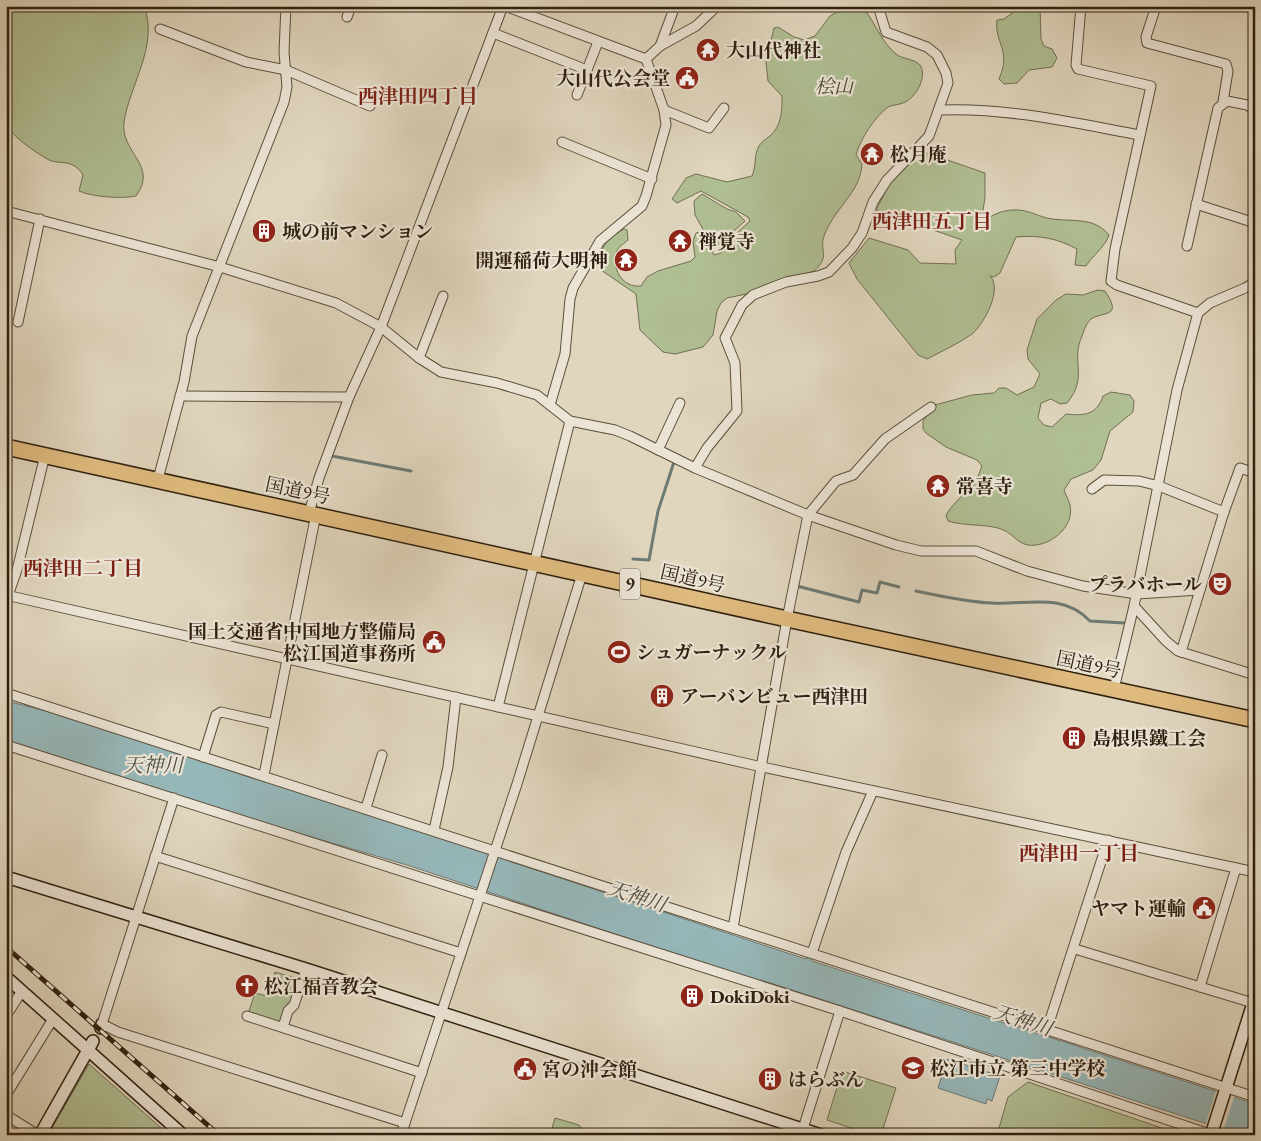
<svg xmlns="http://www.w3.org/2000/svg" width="1261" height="1141" font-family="'EB Garamond','Noto Serif JP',serif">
<rect width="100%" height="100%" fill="#e0d6be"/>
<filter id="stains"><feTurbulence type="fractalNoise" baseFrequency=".004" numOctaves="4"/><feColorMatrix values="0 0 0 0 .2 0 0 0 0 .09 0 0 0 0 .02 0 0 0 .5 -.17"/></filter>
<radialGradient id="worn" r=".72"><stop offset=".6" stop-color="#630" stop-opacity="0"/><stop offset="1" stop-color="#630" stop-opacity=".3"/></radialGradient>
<g fill="#b0be93" stroke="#706f51">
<path d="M6 6H144C159 45 130 84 124 122 120 153 159 165 136 196 122 199 92 197 79 191L83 175C73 158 60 165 49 160 32 150 19 141 6 126Z"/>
<path d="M1022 6H1040L1041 39 1044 46 1052 49 1057 58 1052 67 1029 70 1017 83 1004 84 999 79C1012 50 994 43 997 20L1004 19Z"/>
<path d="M842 9H857L867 13C877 27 882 42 896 54 902 59 915 59 920 65 928 77 915 99 903 103 898 105 892 105 888 107 875 117 860 139 856 155L862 164C860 194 834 208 824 236 819 251 831 256 814 271L756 292 727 298 721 303 717 311 713 335 703 347 675 354 663 352 640 330 636 294 601 270C596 251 607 238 624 229L627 230 628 240C625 243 618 247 617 251 611 267 621 288 641 286L647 277 658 271 691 261 695 257 693 241 696 233 700 232 705 236 714 255 721 253 725 244 750 221 748 217 701 191 677 203 672 199 686 178 696 174 727 182 752 176C757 165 753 157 759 146 761 142 766 139 770 136 782 125 782 111 782 96L768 81 766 62 774 28 778 27 794 37 804 40 815 36 830 16Z"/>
<path d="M924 152 985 173V197L981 224C989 216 1002 210 1013 210 1026 209 1035 215 1047 218 1069 223 1093 215 1109 235 1105 247 1093 255 1086 266L1075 265 1077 249C1056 238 1040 235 1016 237L1000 273 994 277 990 276C1003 289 984 324 972 334 958 344 942 351 927 359L918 355 857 279 849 263 869 238 908 250 920 263 956 264 955 250 962 240 876 210 890 183 918 153Z"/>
<polygon points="702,194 727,209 736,212 745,221 717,246 712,245 695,215 694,201"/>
<path d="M1098 290 1105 291C1123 318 1104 311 1091 319 1086 323 1084 331 1082 336 1070 362 1089 376 1067 403L1060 404 1051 399 1041 403 1038 418 1044 425 1052 427 1066 414C1084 416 1097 415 1103 396L1111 392 1130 395 1134 401 1133 412 1110 431 1101 460 1093 470 1071 479 1064 490C1066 496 1069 500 1070 505 1075 528 1048 548 1028 545 1016 543 1013 532 998 528 982 524 964 526 948 521L946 515C958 495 975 490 982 466L977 460 946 447 926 433 923 429V421L935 405 972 395 994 393 999 388H1006L1017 395 1034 387 1040 374 1028 359 1027 350 1037 319 1056 300 1066 294 1083 295Z"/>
<path d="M275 972 299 979C294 993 291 1015 278 1024L248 1014 255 993 267 996Z"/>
<polygon points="89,1064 169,1135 52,1135 52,1128"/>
<polygon points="842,1071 896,1088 881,1135 872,1135 827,1120"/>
<polygon points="1028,1082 1182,1135 997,1135 1008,1097"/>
<polygon points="555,1118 579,1125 582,1129 581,1135 550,1135"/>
</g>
<g fill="#96b7b9" stroke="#6d7b75">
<polygon points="6,701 84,720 769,947 806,959 811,956 812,961 1044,1036 1047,1033 1049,1037 1255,1104 1255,1135 1241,1135 761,980 757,981 407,865 274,826 6,740"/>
<polygon points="947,1059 1000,1076 992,1101 987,1099 986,1104 938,1088"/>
</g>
<polygon fill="#e0d6be" points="1217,1088 1235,1094 1223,1132 1205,1126"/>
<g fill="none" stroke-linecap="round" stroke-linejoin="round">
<g stroke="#6d7b75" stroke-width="3">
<polyline points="332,456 411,471"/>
<polyline points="633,559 649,560 658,511 674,462"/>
<polyline points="797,586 859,602 862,590 877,593 880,582 899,587"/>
<path d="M916 591C941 596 967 602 992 603 1027 605 1063 592 1090 621L1124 623"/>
</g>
<g stroke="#5b4e3b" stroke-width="11">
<g id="street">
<polyline points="505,6 646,59"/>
<polyline points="1081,6 1076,65 1078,69 1151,86 1115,249 1111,281 1117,285 1198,313"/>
<polyline points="1156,6 1146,37 1147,43 1226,64 1228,71 1223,102"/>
<polyline points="347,17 351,6"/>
<polyline points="160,29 246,62 286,70 370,106"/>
<polyline points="493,33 587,70"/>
<polyline points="660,46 696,26 717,6"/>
<polyline points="577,95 598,42"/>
<polyline points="664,110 709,128 724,108"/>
<path d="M939 110C1006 107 1074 123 1140 135"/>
<polyline points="562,142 652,179"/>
<polyline points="1196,204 1255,223"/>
<polyline points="6,211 220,267 336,303 381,327 419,358 441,372 497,383 537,395 570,421 615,430 630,436 695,468 808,515 896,545 921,551 976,551 1027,571 1083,586 1137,594 1200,590"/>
<polyline points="1187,246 1218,108 1227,101 1247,105 1255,110"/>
<polyline points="18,322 40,219"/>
<polyline points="419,358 443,296"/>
<polyline points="180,396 349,397"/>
<polyline points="550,405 565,354 570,299 573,288 600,241 642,206 646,196 666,125 664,110 646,59 660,46 675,6"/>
<polyline points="658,450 680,403"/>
<polyline points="695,468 707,448 737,411 735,363 725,338 742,305 753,295 786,282 818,276 829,272 852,248 862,233 873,202 887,180 929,136 948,83 946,73 937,55 927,47 886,32 878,6"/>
<polyline points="158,479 184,382 192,336 284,102 287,87 284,52 286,6"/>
<polyline points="1092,489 1104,480 1139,481 1159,486 1224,512"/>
<polyline points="309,513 319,478 349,397 381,327 503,6"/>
<polyline points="6,595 762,767 1255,872"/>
<polyline points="6,601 17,570 45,455"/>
<polyline points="1134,606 1166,641 1178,651 1255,675"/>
<polyline points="1181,652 1224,512 1240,468 1255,473"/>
<polyline points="1114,689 1134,606 1177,390 1198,313 1210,303 1245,288 1255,282"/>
<polyline points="6,693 1255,1097"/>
<polyline points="498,707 570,421"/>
<polyline points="6,745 840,1011 1213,1135"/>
<polyline points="203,757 216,715 221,712 274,724"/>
<polyline points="264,775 316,514"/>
<polyline points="174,798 102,1024 118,1032 405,1123"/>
<polyline points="366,808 382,755"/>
<polyline points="434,830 448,767 456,697"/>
<polyline points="155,856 461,953"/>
<polyline points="733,928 787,619 808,515 836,481 853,475 885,439 931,407"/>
<polyline points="1075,949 1253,1003"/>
<polyline points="812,953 846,852 873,791"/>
<polyline points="1200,987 1236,868"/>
<polyline points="6,1016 22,991"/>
<polyline points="247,1016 422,1073"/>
<polyline points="283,1027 288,1011 294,1005 306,969"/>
<polyline points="1047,1029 1108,840"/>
<polyline points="6,1095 53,1019"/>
<polyline points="6,1115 38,1135"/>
<polyline points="401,1135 517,784 582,574"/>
<polyline points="801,1135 840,1011"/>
</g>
</g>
<g stroke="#2f200f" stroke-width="14">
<g id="secondary">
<polyline points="6,877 306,969 821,1135"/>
<polyline points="6,977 88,1050 40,1135"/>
<polyline points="101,1028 102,1024"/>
<polyline points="93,1041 88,1050 183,1135"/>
<polyline points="1211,1135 1255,997"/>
</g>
</g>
<g stroke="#2f200f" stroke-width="18">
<polyline id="highway" points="6,447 787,619 1255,720"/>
</g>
<use href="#street" stroke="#ebe4d5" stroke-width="9"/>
<use href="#secondary" stroke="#ebe4d5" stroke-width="11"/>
<use href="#highway" stroke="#e0bb7f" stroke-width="15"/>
<g stroke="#2f200f" stroke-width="5">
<polyline id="rail" points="6,947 219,1135"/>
</g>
<use href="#rail" stroke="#ebe4d5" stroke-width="3" stroke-dasharray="9" stroke-linecap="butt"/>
</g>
<defs>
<g id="temple-disc" transform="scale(1.25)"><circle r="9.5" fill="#8f2418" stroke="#ebe4d5"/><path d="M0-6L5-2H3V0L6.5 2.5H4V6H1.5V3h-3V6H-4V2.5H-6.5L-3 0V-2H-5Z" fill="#fff"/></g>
<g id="civic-disc" transform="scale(1.25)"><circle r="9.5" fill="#8f2418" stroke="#ebe4d5"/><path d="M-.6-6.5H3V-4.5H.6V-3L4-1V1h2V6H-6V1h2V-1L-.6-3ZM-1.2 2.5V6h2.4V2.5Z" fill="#fff"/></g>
<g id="building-disc" transform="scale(1.25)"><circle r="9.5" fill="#8f2418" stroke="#ebe4d5"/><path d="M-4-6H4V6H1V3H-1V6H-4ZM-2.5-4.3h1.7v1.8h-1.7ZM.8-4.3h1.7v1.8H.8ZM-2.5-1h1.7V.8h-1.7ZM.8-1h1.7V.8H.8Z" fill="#fff"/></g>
<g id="theatre-disc" transform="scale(1.25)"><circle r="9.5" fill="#8f2418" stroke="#ebe4d5"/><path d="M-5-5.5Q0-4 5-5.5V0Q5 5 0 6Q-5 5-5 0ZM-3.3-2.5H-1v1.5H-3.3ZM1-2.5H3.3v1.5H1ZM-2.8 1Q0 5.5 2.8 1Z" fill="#fff"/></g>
<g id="stadium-disc" transform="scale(1.25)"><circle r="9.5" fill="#8f2418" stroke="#ebe4d5"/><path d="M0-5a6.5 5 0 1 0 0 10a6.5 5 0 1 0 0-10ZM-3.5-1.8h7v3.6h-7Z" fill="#fff"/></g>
<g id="church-disc" transform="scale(1.25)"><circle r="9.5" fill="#8f2418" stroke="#ebe4d5"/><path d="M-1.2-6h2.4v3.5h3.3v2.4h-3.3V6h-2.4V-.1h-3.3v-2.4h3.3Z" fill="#fff"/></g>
<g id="school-disc" transform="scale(1.25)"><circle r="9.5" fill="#8f2418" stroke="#ebe4d5"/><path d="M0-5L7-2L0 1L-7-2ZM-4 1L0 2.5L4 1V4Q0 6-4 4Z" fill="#fff"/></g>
</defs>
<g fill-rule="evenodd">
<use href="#temple-disc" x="708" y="50"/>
<use href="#civic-disc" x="687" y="78"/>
<use href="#temple-disc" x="872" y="154"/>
<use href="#building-disc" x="264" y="231"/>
<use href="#temple-disc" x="680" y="241"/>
<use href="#temple-disc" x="626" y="260"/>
<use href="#temple-disc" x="938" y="486"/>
<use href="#theatre-disc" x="1220" y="584"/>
<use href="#civic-disc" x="434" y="642"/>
<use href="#stadium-disc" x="619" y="652"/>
<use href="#building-disc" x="662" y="696"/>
<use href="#building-disc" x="1074" y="738"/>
<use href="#civic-disc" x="1204" y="908"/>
<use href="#church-disc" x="247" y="986"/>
<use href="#building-disc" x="692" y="996"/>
<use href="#school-disc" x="913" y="1068"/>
<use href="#civic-disc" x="525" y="1069"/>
<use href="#building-disc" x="770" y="1079"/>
</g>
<g text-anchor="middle" stroke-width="4.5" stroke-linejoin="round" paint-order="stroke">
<rect fill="#ebe4d5" stroke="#675b4a" stroke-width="1" x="620" y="568.5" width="20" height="31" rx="4"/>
<g font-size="18" font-weight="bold" fill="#2f200f">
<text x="630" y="590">9</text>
</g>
<g font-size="19" font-weight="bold" fill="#2f200f" stroke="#ebe4d5" text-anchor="start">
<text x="726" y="57">大山代神社</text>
<text x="670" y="85" text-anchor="end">大山代公会堂</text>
<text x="890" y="161">松月庵</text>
<text x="282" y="238">城の前マンション</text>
<text x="698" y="248">禅覚寺</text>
<text x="608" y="267" text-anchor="end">開運稲荷大明神</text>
<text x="956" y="493">常喜寺</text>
<text x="1202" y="591" text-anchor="end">プラバホール</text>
<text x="416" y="638" text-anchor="end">国土交通省中国地方整備局<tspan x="416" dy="22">松江国道事務所</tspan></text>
<text x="636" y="659">シュガーナックル</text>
<text x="680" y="703">アーバンビュー西津田</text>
<text x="1092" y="745">島根県鐵工会</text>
<text x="1186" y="915" text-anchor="end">ヤマト運輸</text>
<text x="264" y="993">松江福音教会</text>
<text x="710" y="1003">DokiDoki</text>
<text x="930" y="1075">松江市立 第三中学校</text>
<text x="542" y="1076">宮の沖会館</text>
<text x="788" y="1086">はらぶん</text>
</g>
<g font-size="19" font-style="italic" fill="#4f4830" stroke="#ebe4d5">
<text x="834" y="93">桧山</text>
</g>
<g font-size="19" fill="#2f200f" stroke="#ebe4d5">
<text transform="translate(298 490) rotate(12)" y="7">国道9号</text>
<text transform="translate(693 578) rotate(13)" y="7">国道9号</text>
<text transform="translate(1089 664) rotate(12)" y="7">国道9号</text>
</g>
<g font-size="20" font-weight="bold" fill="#7a1f14" stroke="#ebe4d5">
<text x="418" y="103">西津田四丁目</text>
<text x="932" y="228">西津田五丁目</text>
<text x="83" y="575">西津田二丁目</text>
<text x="1079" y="860">西津田一丁目</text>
</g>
<g font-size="20" font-style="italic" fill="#4e4d42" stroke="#ebe4d5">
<text x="153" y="772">天神川</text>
<text transform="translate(637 896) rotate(18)" y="7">天神川</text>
<text transform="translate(1023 1020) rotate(18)" y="7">天神川</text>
</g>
</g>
<rect width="1261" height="1141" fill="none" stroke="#e0d6be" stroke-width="25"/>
<rect x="8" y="8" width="1246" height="1126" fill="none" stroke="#2f200f" stroke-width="2.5"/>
<rect x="12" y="12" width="1236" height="1116" fill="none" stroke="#2f200f"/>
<rect width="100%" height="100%" filter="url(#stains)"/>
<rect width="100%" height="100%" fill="url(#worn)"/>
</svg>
